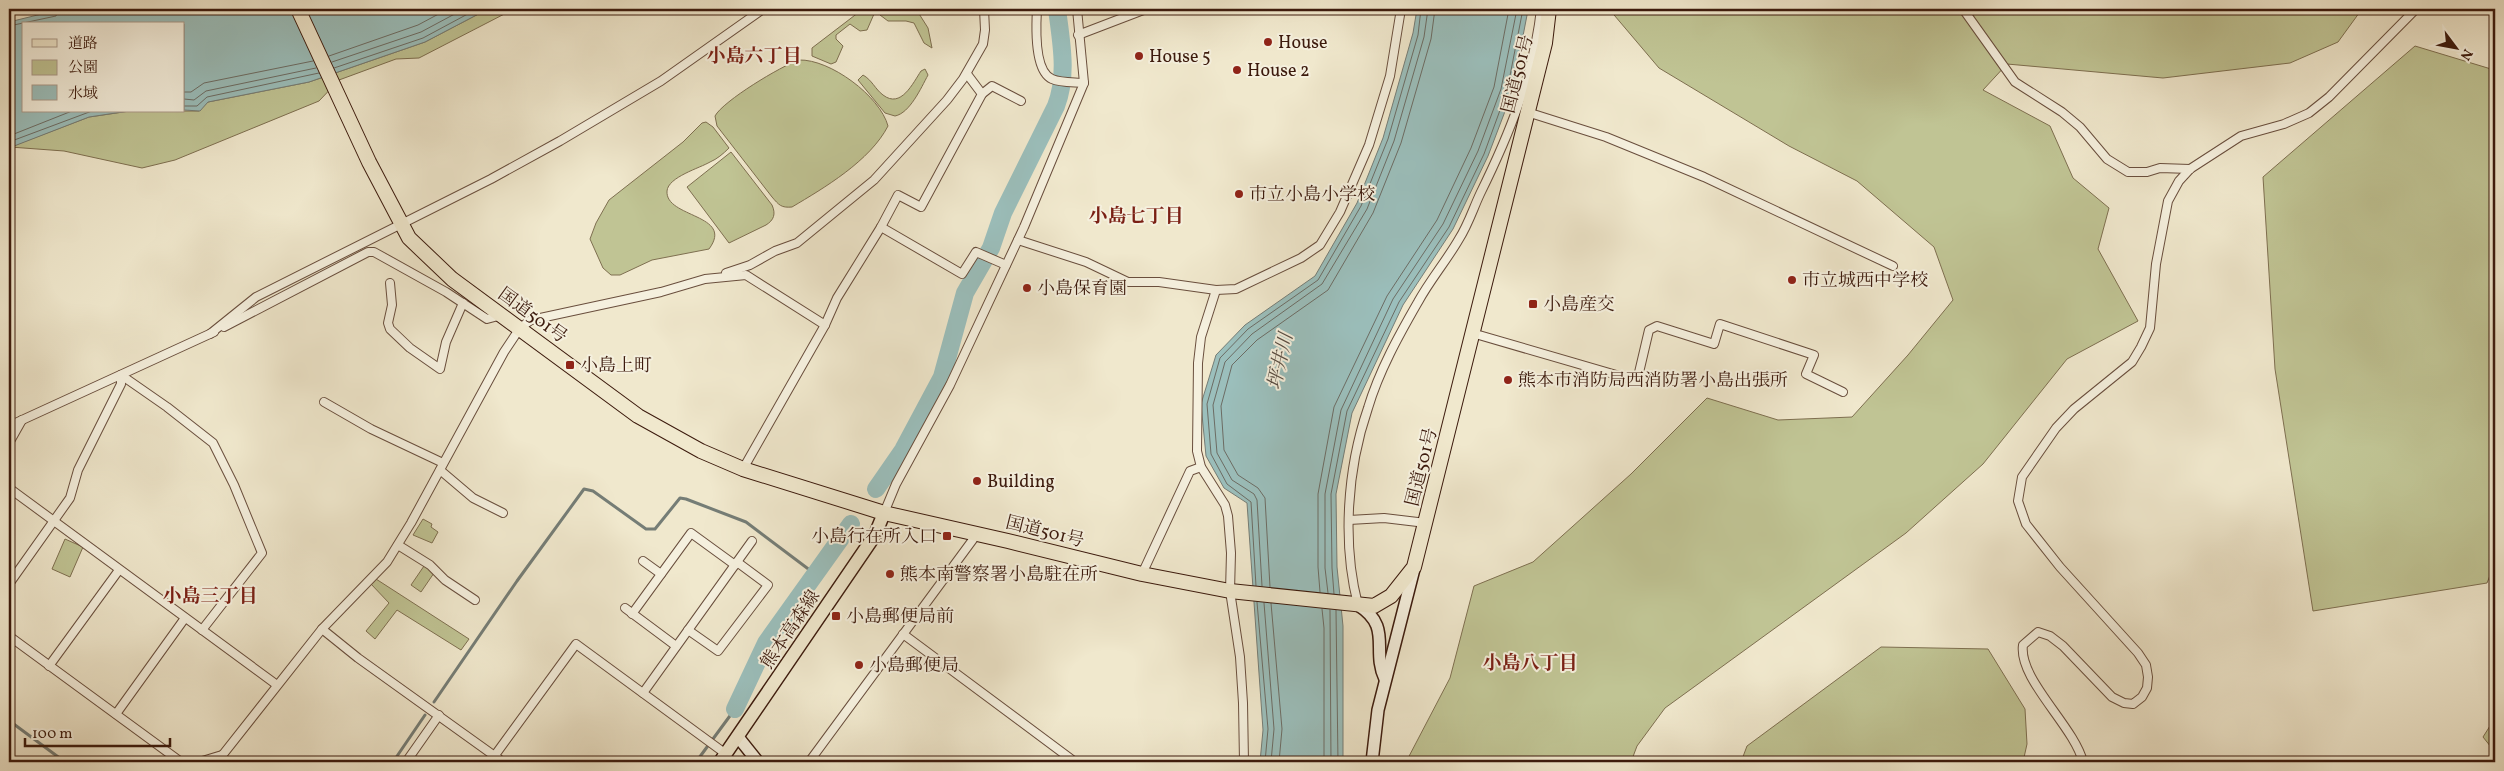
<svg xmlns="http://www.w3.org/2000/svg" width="2504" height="771" font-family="Vollkorn,'Noto Serif JP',serif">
<rect width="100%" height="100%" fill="#f0e8cd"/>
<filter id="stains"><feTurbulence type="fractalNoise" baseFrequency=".004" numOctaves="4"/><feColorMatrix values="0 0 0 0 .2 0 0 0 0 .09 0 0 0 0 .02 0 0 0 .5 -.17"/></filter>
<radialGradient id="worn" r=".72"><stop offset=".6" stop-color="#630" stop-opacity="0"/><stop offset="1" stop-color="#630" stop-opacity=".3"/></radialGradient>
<g fill="#c0c494" stroke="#7e6f50">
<polygon points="488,9 514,9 419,58 396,59 339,80 319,101 175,160 142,168 64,151 10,147 89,117 130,111 199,111 208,102 309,82 425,42"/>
<polygon points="863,9 869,9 874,14 867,30 860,31 850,24 836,35 836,39 843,46 836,62 831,64 812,56 812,48"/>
<polygon points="880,9 916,9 928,28 932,48 924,43 914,23 906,21 888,21 880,15"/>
<polygon points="1609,9 2362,9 2338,42 2290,63 2163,78 2007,64 1983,90 2050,126 2073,178 2109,208 2098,249 2138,321 2067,359 1983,464 1906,533 1665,708 1637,746 1631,762 1406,762 1450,678 1474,586 1533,562 1631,474 1707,398 1778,420 1852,417 1908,355 1953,300 1934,247 1857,181 1789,146 1659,68"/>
<polygon points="2415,46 2491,69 2495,68 2495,563 2487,583 2313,611 2275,369 2263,177"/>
<path d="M799 60C830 59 880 96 888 126 870 161 824 188 792 207 781 208 779 205 772 197L717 126 715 116C723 101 781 66 799 60Z"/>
<path d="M925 69 928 75C921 88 910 113 895 116L885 113 858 80 863 75C872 80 875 89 883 95 901 109 913 83 921 71Z"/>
<path d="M706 122 713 127 729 148C723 154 717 159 710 162 700 168 668 177 667 191 665 218 735 214 709 249L652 260 620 275H611L603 268 590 239 596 223 609 200 683 142 702 123Z"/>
<path d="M731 152 772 205C776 214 774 220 766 225L729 243 687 187Z"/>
<polygon points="423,519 432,524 431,527 438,532 432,543 413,535"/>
<polygon points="65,539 83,547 70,577 52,569"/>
<polygon points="424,566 434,573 421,592 411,585"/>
<polygon points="376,579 469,639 461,650 397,610 375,639 366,631 389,603 371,584"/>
<polygon points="1881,647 1988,649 2025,709 2027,744 2023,762 1741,762 1747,746"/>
<polygon points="2495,718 2495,752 2483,737"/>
</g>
<g fill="#9bbfbc" stroke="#757d76">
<polygon points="145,9 488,9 425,42 309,82 208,102 200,111 184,110 184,24 24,24 24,111 129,111 89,117 9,148 9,22 58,10"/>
<polygon points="1417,9 1528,10 1512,93 1488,156 1453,229 1403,305 1352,413 1336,494 1337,567 1343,626 1343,762 1260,762 1263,730 1247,503 1224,488 1206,456 1201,404 1216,355 1245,325 1315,276 1357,203 1383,138 1413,33"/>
</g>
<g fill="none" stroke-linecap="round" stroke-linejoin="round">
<g stroke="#6c6c64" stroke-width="1">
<polyline points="9,26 56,16 59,9"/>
<polyline points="329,56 418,25 448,9"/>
<polyline points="332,62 421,32 464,9"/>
<polyline points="334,68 423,38 477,9"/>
<polyline points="184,92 191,92 204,83 313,61"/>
<polyline points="184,99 194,100 206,91 316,68"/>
<polyline points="184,106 197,106 207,97 319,73"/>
<polyline points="9,136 72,111"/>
<polyline points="9,142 92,111"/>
<polyline points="1256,586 1251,502 1227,484 1211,454 1207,404 1220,358 1248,329 1318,280 1361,206 1388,139 1418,35 1421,9"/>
<polyline points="1262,586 1257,500 1254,494 1232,480 1217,453 1213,405 1225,362 1252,334 1322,284 1367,209 1394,141 1424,37 1428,9"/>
<polyline points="1270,587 1265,498 1258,488 1238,475 1224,450 1221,406 1232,365 1257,340 1328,290 1373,213 1401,143 1431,39 1435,9"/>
<polyline points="1320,592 1318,567 1318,494 1334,407 1387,296 1437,220 1471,148 1494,87 1509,9"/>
<polyline points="1328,593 1325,568 1325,494 1341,410 1393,299 1443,224 1478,151 1501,89 1517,9"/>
<polyline points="1334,594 1332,568 1331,494 1347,411 1399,302 1449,227 1484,154 1507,91 1523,9"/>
<polyline points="1257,602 1268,729 1265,762"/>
<polyline points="1264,603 1274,729 1271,762"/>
<polyline points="1271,603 1282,729 1279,762"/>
<polyline points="1322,609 1324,628 1324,762"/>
<polyline points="1330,610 1331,762"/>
<polyline points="1336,610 1338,762"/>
</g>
<g stroke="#757d76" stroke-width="3">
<polyline points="434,702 517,581 584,489 593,491 646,529 655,529 680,498 686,499 746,522 815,574"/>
<polyline points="11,722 65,762"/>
<polyline points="225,762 237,760 304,762"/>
<polyline points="393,762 425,715"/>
<polyline points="696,762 735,709"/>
</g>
<g stroke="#9bbfbc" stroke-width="18">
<path d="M876 489 903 450 942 377 965 293 991 248 1003 213 1056 106C1068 75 1061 41 1057 9"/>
<polyline points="735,709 766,643 851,524"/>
</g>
<g stroke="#694e3d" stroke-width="10">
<g id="street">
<path d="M1037 9C1036 26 1034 71 1052 79 1061 83 1075 82 1084 83"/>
<polyline points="1963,9 2015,82 2062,112 2080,127 2107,159 2128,172 2147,172 2160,168 2190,169"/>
<polyline points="1078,35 1146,9"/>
<polyline points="982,94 992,86 1021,101"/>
<polyline points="1527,112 1606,137 1704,177 1893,266"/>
<polyline points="881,227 898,195 921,207 982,94 967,74"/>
<polyline points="1018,240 1086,262 1128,282 1159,282 1216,290 1236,289 1301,258 1320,245 1340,212 1369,145 1390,76 1401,9"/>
<polyline points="726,273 750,265 775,251 797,243 874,180 947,100 963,79 983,44 985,30 984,9"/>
<polyline points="390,283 392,305 388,323 390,329 410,348 440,369 446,342 463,303"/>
<polyline points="1216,290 1201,337 1198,363 1197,451 1201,467 1225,505 1228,516 1231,553 1230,591 1240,657 1243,703 1244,762"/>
<polyline points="224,327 368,252 374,252 446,292 487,319 502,315"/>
<polyline points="1472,333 1637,381 1649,330 1657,326 1714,344 1720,324 1814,355 1806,374 1843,392"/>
<polyline points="210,334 256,297 491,179 560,141 661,81 763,9"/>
<polyline points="121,375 167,407 213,443 234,485 262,553 202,630"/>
<polyline points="324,402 371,429 443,463"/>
<polyline points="9,426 214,332"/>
<polyline points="9,443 22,420"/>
<polyline points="743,469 825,325 837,298 881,227 962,274 976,252 1006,265"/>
<polyline points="440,470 473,498 503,513"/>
<polyline points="9,488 277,685"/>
<polyline points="884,513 896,484 950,385 1024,227 1084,83 1077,9"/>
<polyline points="1349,520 1384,518 1426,523"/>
<polyline points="398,545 430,565 445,580 475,600"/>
<polyline points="643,561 661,574"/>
<polyline points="1142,574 1190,471 1201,467"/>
<polyline points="9,584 70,498 78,470 121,384 121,375"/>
<path d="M1358 605C1342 543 1347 469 1368 408 1379 371 1399 335 1418 302 1430 280 1447 260 1459 239 1468 225 1473 209 1480 194 1509 135 1534 74 1541 9"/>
<polyline points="625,608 676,646"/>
<polyline points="632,614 691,533 735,565"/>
<polyline points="322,629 358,658 503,762"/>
<polyline points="688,630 718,651 768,585 737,562"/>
<polyline points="903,634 1075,762"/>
<polyline points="9,636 181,762"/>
<polyline points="49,666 119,570"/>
<polyline points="643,693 752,541"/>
<polyline points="116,714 185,618"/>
<polyline points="199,762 222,755"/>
<polyline points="217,762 322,629 387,562 411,523 504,352 520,328 531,320 661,292 705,279 746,275 825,325"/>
<polyline points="406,762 439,715"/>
<polyline points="490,762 576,644 726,754"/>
<polyline points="809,762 977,534"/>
<path d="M2083 762C2074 726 2018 679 2023 645L2038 632 2050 636 2063 646 2112 697 2124 703 2133 704 2142 697 2147 688 2148 677 2146 665 2138 653 2060 567 2026 524 2018 501 2022 477 2056 428 2074 409 2132 362 2141 347 2150 328 2156 264 2168 201 2179 181 2190 169 2241 136 2284 124 2309 113 2329 97 2416 9"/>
</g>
</g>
<g stroke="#3c1a0d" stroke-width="14">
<g id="secondary">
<path d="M1358 605C1393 627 1371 650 1385 679"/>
<polyline points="738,737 758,762"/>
<polyline points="1372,762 1378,710 1414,569"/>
</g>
</g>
<g stroke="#3c1a0d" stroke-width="15">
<polyline id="primary" points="720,762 875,535 884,513"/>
</g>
<g stroke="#3c1a0d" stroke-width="16">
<polyline id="highway" points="298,9 369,162 409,238 452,279 638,416 701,451 743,469 884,513 1008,541 1142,574 1230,591 1374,606 1391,596 1414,567 1545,43 1549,9"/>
</g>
<use href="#street" stroke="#f5f0de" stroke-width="8"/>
<use href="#secondary" stroke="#f5f0de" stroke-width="11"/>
<use href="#primary" stroke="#f0e8cd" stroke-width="12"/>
<use href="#highway" stroke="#f0e8cd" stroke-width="14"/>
</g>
<g fill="#8f2418" stroke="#f5f0de" stroke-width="2">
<circle cx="1268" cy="42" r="5"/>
<circle cx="1139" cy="56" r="5"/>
<circle cx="1237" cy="70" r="5"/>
<circle cx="1239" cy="194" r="5"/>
<circle cx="1792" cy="280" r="5"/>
<circle cx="1027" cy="288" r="5"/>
<rect x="1528" y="299" width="10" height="10" rx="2.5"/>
<rect x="565" y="360" width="10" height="10" rx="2.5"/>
<circle cx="1508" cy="380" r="5"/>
<circle cx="977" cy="481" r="5"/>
<rect x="942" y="531" width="10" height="10" rx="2.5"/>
<circle cx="890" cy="574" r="5"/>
<rect x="831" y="611" width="10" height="10" rx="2.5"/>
<circle cx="859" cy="665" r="5"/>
</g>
<g text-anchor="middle" stroke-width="4" stroke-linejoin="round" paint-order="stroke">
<g font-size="18" fill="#3c1a0d" stroke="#f5f0de" text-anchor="start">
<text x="1278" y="48">House</text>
<text x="1149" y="62">House 5</text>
<text x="1247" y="76">House 2</text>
<text x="1249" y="200">市立小島小学校</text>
<text x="1802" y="286">市立城西中学校</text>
<text x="1037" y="294">小島保育園</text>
<text x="1543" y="310">小島産交</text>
<text x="580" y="371">小島上町</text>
<text x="1518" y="386">熊本市消防局西消防署小島出張所</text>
<text x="987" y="487">Building</text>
<text x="937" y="542" text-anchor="end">小島行在所入口</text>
<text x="900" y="580">熊本南警察署小島駐在所</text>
<text x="846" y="622">小島郵便局前</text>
<text x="869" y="671">小島郵便局</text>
</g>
<g font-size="18" fill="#3c1a0d" stroke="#f5f0de">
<text transform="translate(1517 74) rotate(-76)" y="6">国道501号</text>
<text transform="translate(533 315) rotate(36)" y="6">国道501号</text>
<text transform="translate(1421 467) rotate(-76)" y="6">国道501号</text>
<text transform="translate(1045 531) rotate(14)" y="6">国道501号</text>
<text transform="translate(790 629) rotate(-56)" y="6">熊本高森線</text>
</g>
<g font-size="19" font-weight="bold" fill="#7a1f14" stroke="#f5f0de">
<text x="754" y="62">小島六丁目</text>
<text x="1136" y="222">小島七丁目</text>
<text x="210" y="602">小島三丁目</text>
<text x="1530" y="669">小島八丁目</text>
</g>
<g font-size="19" font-style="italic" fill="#584c42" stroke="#f5f0de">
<text transform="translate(1279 361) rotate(-77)" y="7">坪井川</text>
</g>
</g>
<rect width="2504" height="771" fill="none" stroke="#f0e8cd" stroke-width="30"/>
<rect x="10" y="10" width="2484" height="751" fill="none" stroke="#3c1a0d" stroke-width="2.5"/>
<rect x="15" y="15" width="2474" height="741" fill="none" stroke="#3c1a0d"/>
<rect x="22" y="22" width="162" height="90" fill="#f5f0de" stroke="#ab9a8a"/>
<rect x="32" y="39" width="25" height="8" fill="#f0e8cd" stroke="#ab9a8a"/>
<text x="68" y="48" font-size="15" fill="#3c1a0d">道路</text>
<rect x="32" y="60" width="25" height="15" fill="#c0c494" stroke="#ab9a8a"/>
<text x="68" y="72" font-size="15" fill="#3c1a0d">公園</text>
<rect x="32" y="85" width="25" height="15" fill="#9bbfbc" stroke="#ab9a8a"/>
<text x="68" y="98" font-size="15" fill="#3c1a0d">水域</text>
<g transform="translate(2456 48) rotate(122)" stroke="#f5f0de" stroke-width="4" paint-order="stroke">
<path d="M0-4L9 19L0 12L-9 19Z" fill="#3c1a0d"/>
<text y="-8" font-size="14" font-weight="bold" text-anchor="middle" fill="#3c1a0d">N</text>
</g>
<path d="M25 738v8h145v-8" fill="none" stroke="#3c1a0d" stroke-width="2.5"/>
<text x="32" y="738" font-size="15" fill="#3c1a0d" stroke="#f5f0de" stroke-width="4" paint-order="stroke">100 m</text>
<rect width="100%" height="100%" filter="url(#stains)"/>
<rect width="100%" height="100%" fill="url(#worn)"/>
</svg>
